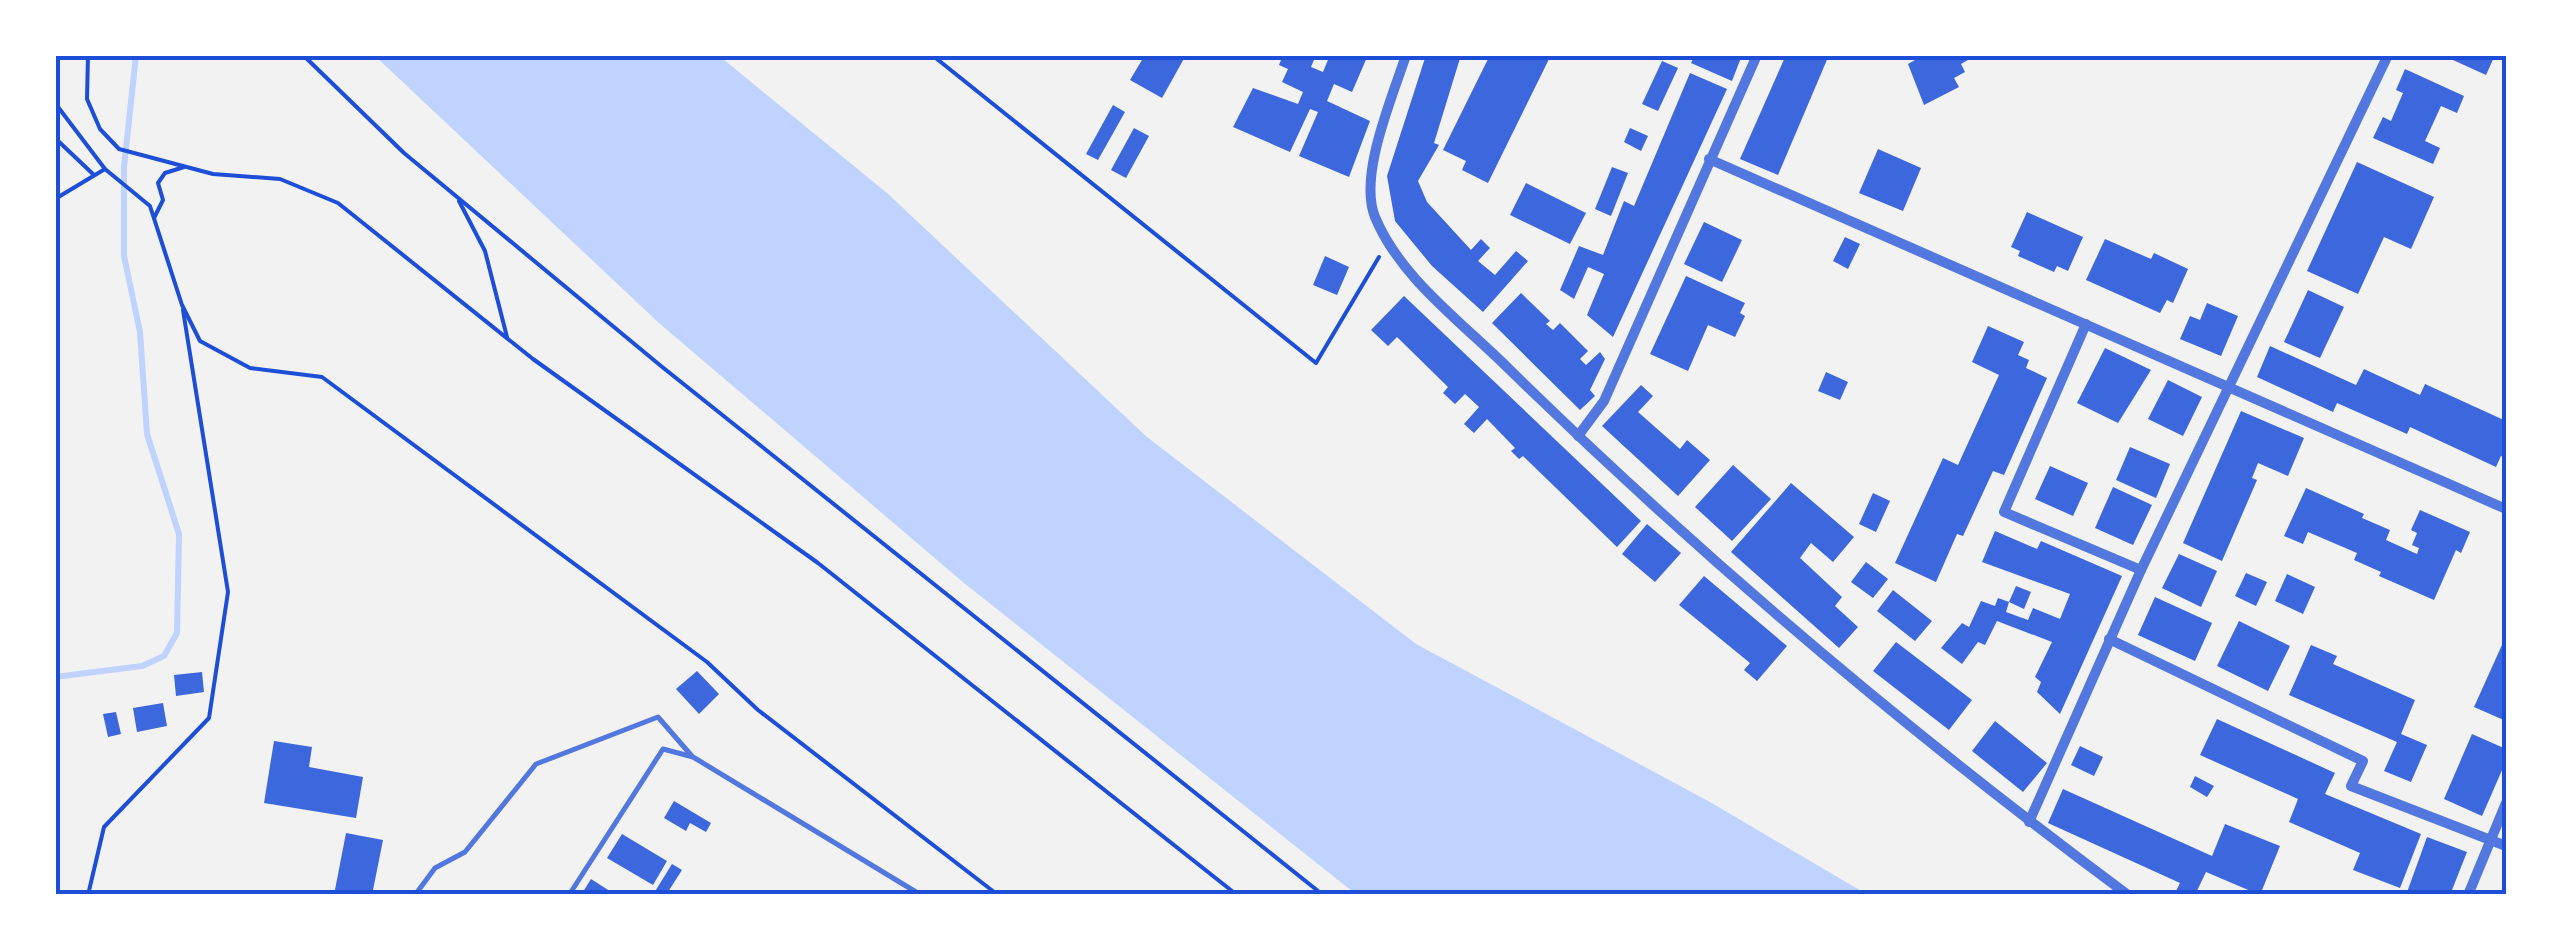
<svg xmlns="http://www.w3.org/2000/svg" width="2561" height="950" font-family="Karla,sans-serif">
<rect width="100%" height="100%" fill="#f2f2f2"/>
<polygon fill="#bfd3fe" points="374,55 718,55 887,193 1147,437 1416,644 1710,802 1868,895 1357,895 964,583 659,323"/>
<g fill="none" stroke-linecap="round" stroke-linejoin="round">
<polyline stroke="#bfd3fe" stroke-width="6" points="55,677 142,666 164,656 177,633 179,534 147,434 140,332 124,256 124,167 136,55"/>
</g>
<g fill="#3d67dc">
<polygon points="1145,55 1186,55 1162,98 1130,80"/>
<polygon points="1283,55 1316,55 1311,67 1323,72 1330,55 1368,55 1352,92 1334,84 1327,101 1370,121 1349,177 1299,156 1318,112 1310,109 1290,152 1233,127 1253,88 1298,104 1303,92 1282,82 1288,69 1279,65"/>
<polygon points="1426,55 1461,55 1434,143 1439,145 1418,181 1427,202 1471,250 1481,239 1490,248 1478,261 1495,275 1516,251 1528,261 1483,312 1432,266 1395,221 1387,176"/>
<polygon points="1490,55 1551,55 1488,183 1462,170 1466,161 1443,150"/>
<polygon points="1695,55 1742,55 1732,81 1691,63"/>
<polygon points="1786,55 1829,55 1778,175 1740,159"/>
<polygon points="1924,55 1966,55 1968,60 1961,64 1965,72 1954,78 1959,87 1924,105 1908,64"/>
<polygon points="2442,55 2495,55 2486,75"/>
<polygon points="1662,61 1678,68 1658,111 1642,104"/>
<polygon points="2405,69 2464,96 2457,113 2441,106 2425,141 2440,148 2433,164 2373,138 2383,117 2391,121 2403,93 2396,90"/>
<polygon points="1690,73 1727,89 1613,337 1587,315 1604,274 1588,267 1574,299 1560,290 1579,246 1603,255 1624,201 1634,206"/>
<polygon points="1113,105 1125,112 1098,160 1086,154"/>
<polygon points="1134,128 1149,136 1126,178 1111,170"/>
<polygon points="1630,128 1648,136 1641,151 1624,142"/>
<polygon points="1878,149 1921,168 1903,211 1859,193"/>
<polygon points="2357,162 2434,197 2411,249 2384,237 2358,294 2307,271"/>
<polygon points="1612,167 1628,173 1611,216 1595,209"/>
<polygon points="1526,183 1586,213 1570,244 1510,215"/>
<polygon points="2027,212 2083,237 2068,271 2057,266 2054,272 2018,256 2020,251 2011,247"/>
<polygon points="1704,222 1742,240 1722,282 1684,264"/>
<polygon points="1845,237 1860,244 1848,269 1833,261"/>
<polygon points="2105,239 2151,259 2154,253 2188,269 2173,303 2167,300 2160,313 2086,280"/>
<polygon points="1325,256 1349,267 1337,295 1313,285"/>
<polygon points="1686,276 1745,303 1740,313 1745,316 1735,337 1708,325 1688,371 1650,354"/>
<polygon points="2308,290 2344,307 2320,358 2284,342"/>
<polygon points="1521,293 1550,321 1546,324 1553,330 1560,323 1588,351 1580,359 1586,365 1600,352 1605,359 1590,390 1595,396 1580,410 1492,323"/>
<polygon points="1404,296 1641,521 1617,547 1523,456 1519,459 1511,451 1515,448 1487,419 1474,433 1464,424 1479,407 1465,394 1455,404 1443,393 1448,387 1397,337 1388,346 1371,330"/>
<polygon points="2207,303 2238,316 2221,356 2180,339 2190,316 2200,320"/>
<polygon points="1988,326 2024,342 2018,355 2029,360 2026,368 2047,378 2004,475 1993,471 1963,536 1957,534 1936,582 1895,563 1943,458 1958,465 1999,375 1972,362"/>
<polygon points="2270,346 2356,385 2364,369 2420,395 2425,384 2506,421 2506,458 2501,456 2496,467 2410,427 2407,434 2337,403 2333,412 2257,377"/>
<polygon points="2105,348 2151,370 2118,423 2077,403"/>
<polygon points="1826,372 1848,382 1840,400 1818,391"/>
<polygon points="2168,380 2202,397 2183,436 2148,419"/>
<polygon points="1641,385 1653,396 1638,412 1680,449 1687,440 1710,460 1678,496 1602,426"/>
<polygon points="2241,411 2304,438 2288,476 2258,463 2252,478 2257,480 2222,561 2183,543"/>
<polygon points="2130,447 2170,464 2156,498 2116,480"/>
<polygon points="1733,465 1771,499 1732,541 1695,507"/>
<polygon points="2050,466 2088,483 2073,516 2035,499"/>
<polygon points="1791,483 1854,537 1833,562 1811,543 1800,558 1842,597 1835,606 1858,627 1839,648 1731,552"/>
<polygon points="2113,487 2152,505 2133,545 2095,528"/>
<polygon points="2306,488 2364,514 2362,518 2390,530 2386,540 2417,554 2419,548 2412,545 2417,533 2411,530 2420,510 2470,532 2461,553 2456,550 2434,600 2379,576 2381,572 2354,560 2357,553 2308,532 2303,544 2284,536"/>
<polygon points="1873,493 1890,501 1876,532 1859,524"/>
<polygon points="1647,524 1681,553 1655,582 1622,554"/>
<polygon points="1995,531 2037,549 2041,541 2122,576 2060,714 2037,692 2041,682 2035,677 2052,642 1997,621 1985,645 1978,642 1962,664 1941,648 1962,623 1969,627 1981,601 1995,606 1998,598 2009,602 2016,586 2031,592 2024,609 2009,602 2006,612 2028,620 2033,608 2060,619 2070,594 1982,562"/>
<polygon points="2179,554 2217,571 2201,607 2162,588"/>
<polygon points="1866,562 1888,579 1873,598 1851,582"/>
<polygon points="2246,573 2267,582 2256,606 2235,596"/>
<polygon points="2287,574 2315,587 2303,614 2275,601"/>
<polygon points="1704,576 1787,646 1757,681 1744,670 1750,663 1679,605"/>
<polygon points="1893,590 1932,621 1915,641 1877,611"/>
<polygon points="2155,597 2212,623 2195,661 2138,635"/>
<polygon points="2239,621 2290,646 2268,691 2217,666"/>
<polygon points="2506,636 2506,721 2474,707"/>
<polygon points="1896,642 1972,700 1949,730 1873,671"/>
<polygon points="2311,645 2337,656 2333,664 2415,700 2401,734 2427,745 2411,782 2384,771 2397,742 2289,695"/>
<polygon points="697,671 719,694 699,714 676,689"/>
<polygon points="202,672 204,692 176,696 174,675"/>
<polygon points="163,703 167,726 137,732 133,708"/>
<polygon points="116,712 121,734 108,737 103,714"/>
<polygon points="2217,719 2335,773 2325,794 2421,834 2400,888 2353,870 2360,853 2289,822 2298,799 2200,755"/>
<polygon points="1995,721 2047,763 2023,792 1972,751"/>
<polygon points="2472,734 2506,749 2506,761 2482,816 2444,799"/>
<polygon points="274,741 312,747 309,767 363,777 356,818 264,803"/>
<polygon points="2080,746 2103,757 2094,776 2071,765"/>
<polygon points="2195,776 2214,786 2207,797 2190,787"/>
<polygon points="2063,789 2212,856 2225,824 2280,846 2260,895 2206,872 2195,895 2174,895 2180,883 2048,823"/>
<polygon points="674,801 711,823 706,832 690,823 686,831 664,818"/>
<polygon points="346,833 383,840 372,895 334,895"/>
<polygon points="622,834 667,861 653,885 607,858"/>
<polygon points="2427,837 2467,852 2450,895 2406,895"/>
<polygon points="672,864 682,870 666,895 658,895 654,893"/>
<polygon points="591,879 616,895 581,895"/>
</g>
<g fill="none" stroke-linecap="round" stroke-linejoin="round">
<g stroke="#1d4ed8" stroke-width="4">
<polyline points="88,55 87,99 100,129 119,149 213,174 280,179 338,203 533,359 818,563 1237,895"/>
<polyline points="303,55 404,153 661,366 1323,895"/>
<polyline points="932,55 1316,363 1379,257"/>
<polyline points="55,103 105,169 150,206 182,305 200,341 250,368 322,377 707,662 758,710 998,895"/>
<polyline points="55,138 94,175"/>
<polyline points="55,199 105,169"/>
<polyline points="459,201 485,251 507,337"/>
<polyline points="154,218 163,200 158,183 165,173 184,167"/>
<polyline points="88,895 104,827 209,718 228,592 183,310"/>
</g>
<g stroke="#5277de" stroke-width="5">
<polyline points="415,895 435,868 465,852 536,764 658,717 691,755"/>
<polyline points="569,895 663,749 693,757 921,895"/>
</g>
<g stroke="#5277de" stroke-width="10">
<path d="M1406 55C1393 96 1358 175 1375 217 1400 278 1463 323 1509 369 1702 558 1911 734 2128 895"/>
<polyline points="1709,159 2506,509"/>
<polyline points="2086,324 2004,512 2141,570"/>
<polyline points="1578,436 1604,401 1757,55"/>
<polyline points="2109,639 2363,761 2351,786 2506,846"/>
<polyline points="2029,822 2141,570 2388,55"/>
<polyline points="2468,895 2506,803"/>
</g>
</g>
<rect width="2561" height="950" fill="none" stroke="#ffffff" stroke-width="115"/>
<rect x="58" y="58" width="2446" height="834" fill="none" stroke="#1d4ed8" stroke-width="4"/>
</svg>
